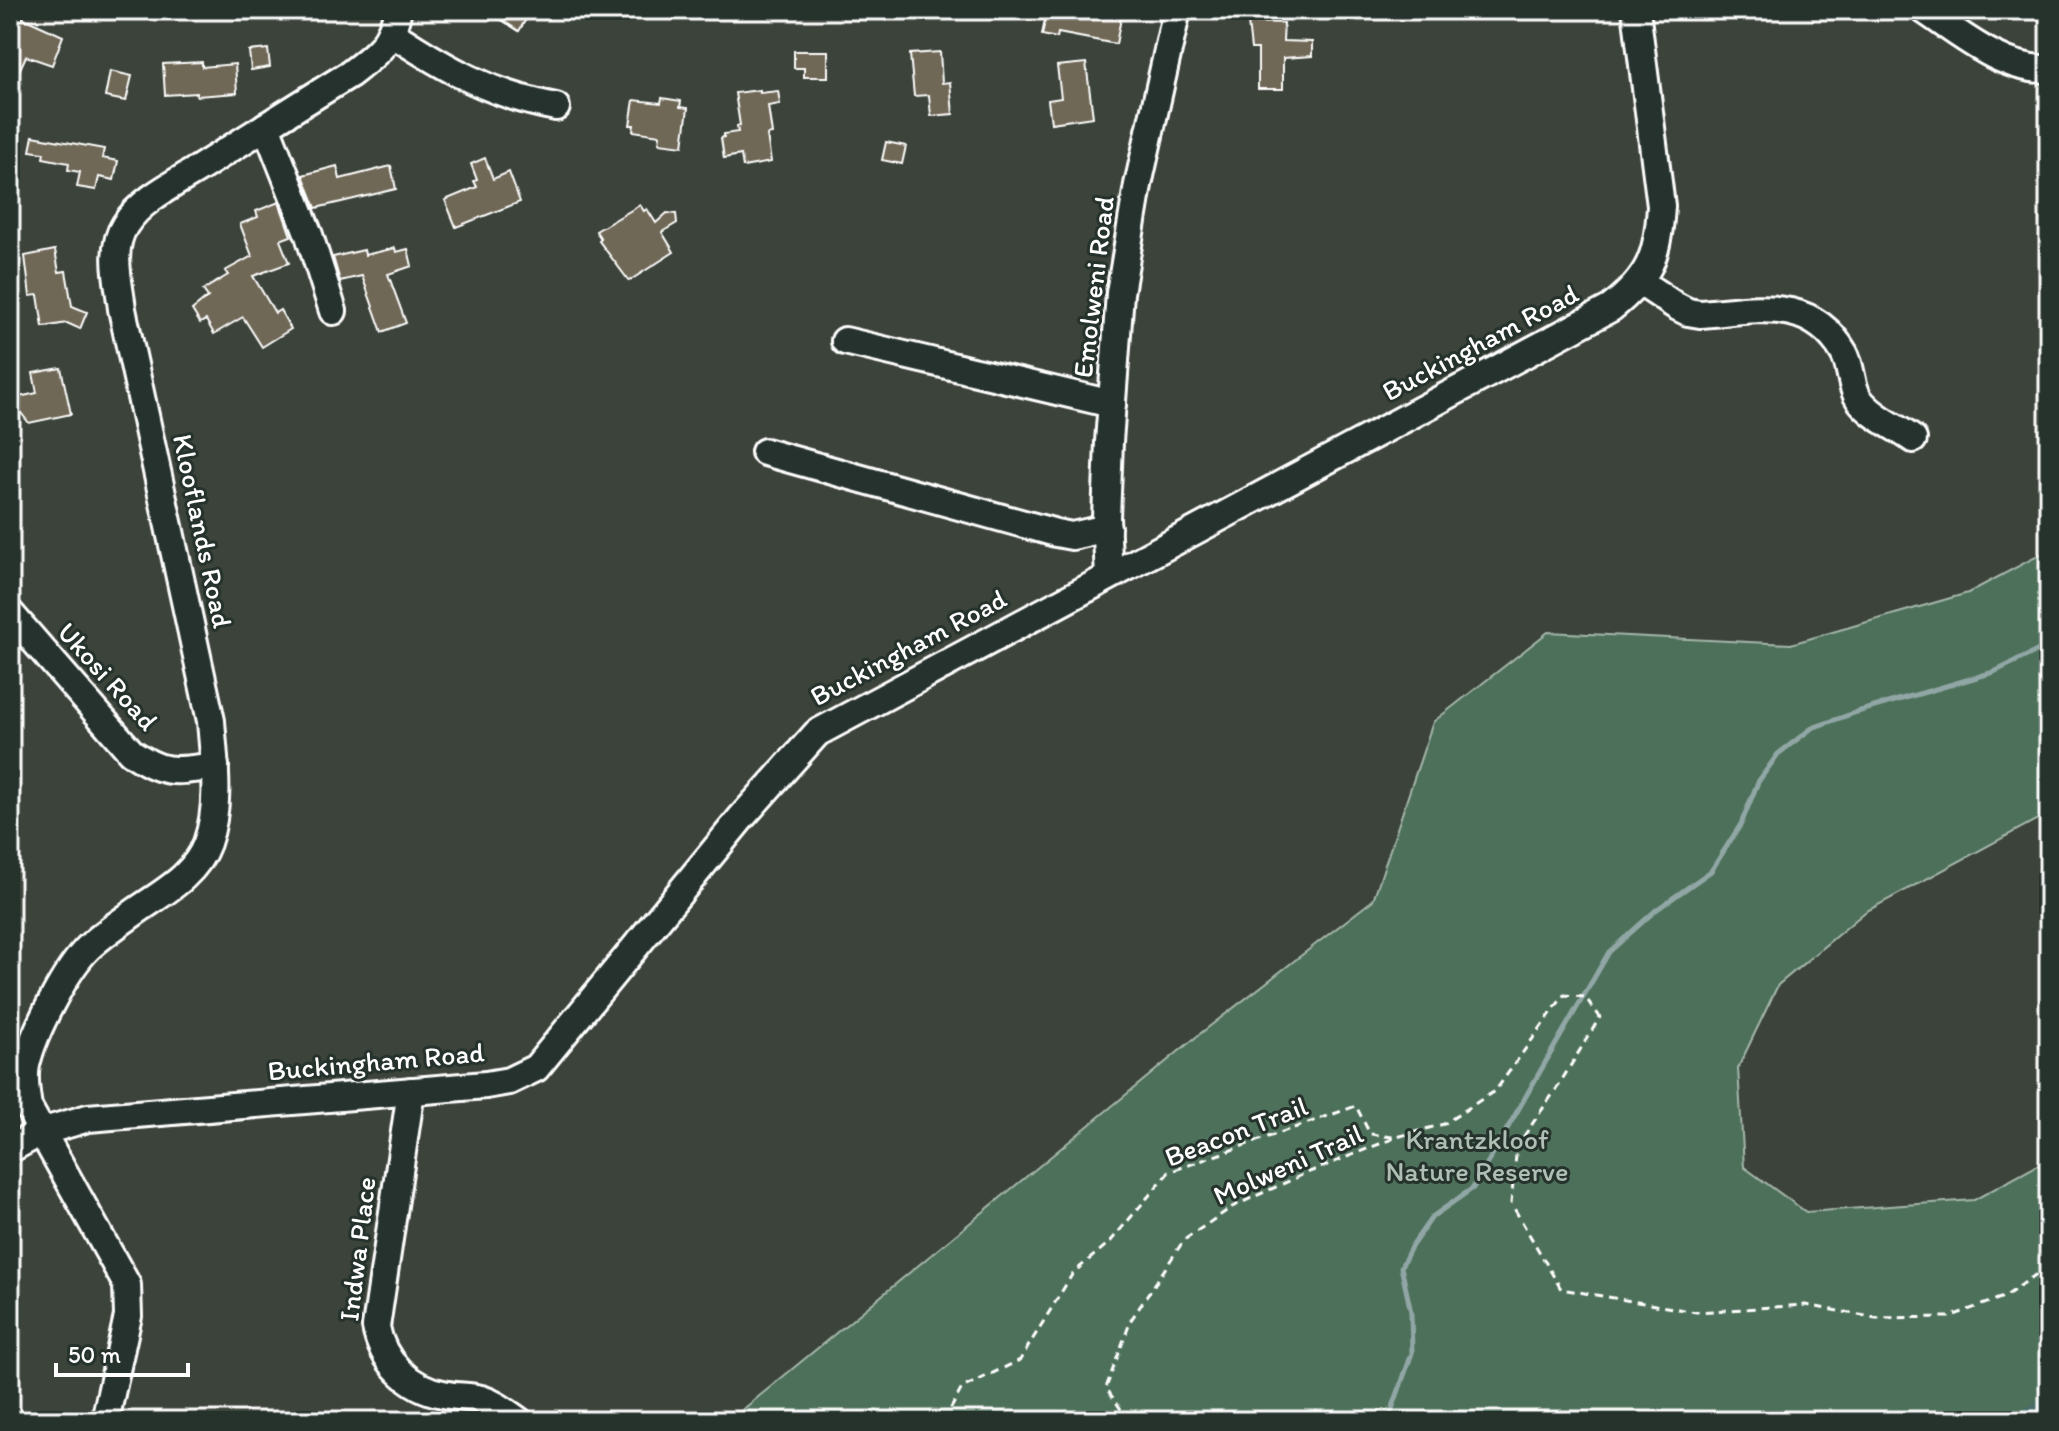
<svg xmlns="http://www.w3.org/2000/svg" width="2059" height="1431" font-family="Itim,sans-serif">
<rect width="100%" height="100%" fill="#3c433a"/>
<filter id="ink" filterUnits="userSpaceOnUse"><feTurbulence type="fractalNoise" baseFrequency=".0125" numOctaves="2"/><feDisplacementMap in="SourceGraphic" scale="16" xChannelSelector="R" yChannelSelector="G"/><feConvolveMatrix kernelMatrix="1 2 1 2 8 2 1 2 1" color-interpolation-filters="sRGB"/></filter>
<g filter="url(#ink)">
<polygon fill="#4e705a" stroke="#a6b8ac" stroke-width="2" points="2049,550 2049,813 1865,912 1778,985 1738,1068 1744,1167 1806,1212 1974,1200 2049,1159 2049,1421 729,1421 1201,1033 1373,900 1433,722 1548,632 1791,644 1968,593"/>
<g fill="none" stroke-linecap="round" stroke-linejoin="round">
<polyline stroke="#91a7a6" stroke-width="5" points="1388,1421 1412,1353 1411,1312 1401,1267 1411,1247 1432,1217 1473,1188 1609,952 1656,910 1711,871 1741,824 1758,782 1778,754 1812,728 1857,712 1994,672 2049,645"/>
<polyline stroke="#486c6b" stroke-width="32" points="2035,1421 2049,1412"/>
</g>
<g fill="#6f6857" stroke="#fff" stroke-width="2">
<polygon points="486,10 511,10 526,19 519,31"/>
<polygon points="1047,10 1082,10 1121,18 1116,44 1058,33 1057,38 1042,35"/>
<polygon points="10,12 63,36 52,65 26,56 20,69 10,64"/>
<polygon points="1248,22 1284,23 1283,41 1312,42 1312,56 1283,58 1283,89 1258,89 1258,49 1251,49"/>
<polygon points="268,49 270,67 251,70 249,51"/>
<polygon points="794,51 828,51 828,77 804,77 804,68 794,68"/>
<polygon points="940,52 942,83 950,82 953,114 931,116 929,95 914,96 910,54"/>
<polygon points="202,62 202,67 235,64 237,93 197,96 197,93 165,95 163,64"/>
<polygon points="1086,63 1093,117 1051,123 1048,100 1061,98 1057,66"/>
<polygon points="110,71 132,76 126,101 105,97"/>
<polygon points="760,90 760,93 778,91 780,104 768,106 772,134 767,135 771,162 743,167 741,155 724,158 721,138 724,137 724,134 738,132 737,126 740,125 735,93"/>
<polygon points="662,98 681,101 680,107 688,108 683,146 659,143 660,135 633,131 634,125 630,125 634,100 661,103"/>
<polygon points="33,136 104,149 102,158 118,161 114,180 99,177 96,190 77,187 80,172 68,170 69,163 43,158 44,153 30,151"/>
<polygon points="886,142 906,146 902,164 882,160"/>
<polygon points="485,158 493,179 509,172 520,202 456,227 445,200 477,187 474,181 477,180 471,164"/>
<polygon points="337,166 340,179 391,166 396,189 316,208 303,175"/>
<polygon points="279,202 291,236 280,240 289,263 253,276 275,313 280,310 291,329 262,347 243,317 214,334 206,320 200,323 192,310 208,297 203,290 228,275 225,271 252,256 240,224 258,217 256,211"/>
<polygon points="640,205 644,211 647,209 656,223 667,213 676,214 677,223 662,232 674,252 629,281 599,241 601,239 596,231"/>
<polygon points="395,248 396,252 408,249 412,266 388,274 406,323 382,332 362,276 340,281 333,257 364,250 365,255"/>
<polygon points="55,250 59,272 66,271 72,306 87,312 80,329 67,323 43,327 38,295 30,296 25,256"/>
<polygon points="61,368 71,414 29,423 10,399 37,393 33,373"/>
</g>
<g fill="none" stroke-linecap="round" stroke-linejoin="round">
<g stroke="#fff" stroke-width="32">
<g id="minor">
<path d="M1924 10C1960 34 2003 71 2049 69"/>
<path d="M393 34C446 69 492 95 556 107"/>
<polyline points="266,126 309,235 333,311"/>
<path d="M1640 282 1676 306 1688 312 1700 314C1755 310 1811 295 1844 353 1852 367 1850 386 1859 399 1871 416 1896 427 1913 439"/>
<polyline points="845,341 1112,404"/>
<polyline points="765,452 1056,533 1072,536 1107,528"/>
<polyline points="1109,576 1106,518 1109,442 1120,293 1138,185 1177,10"/>
<path d="M10 613 131 752C165 776 176 771 215 766"/>
<path d="M411 1091 376 1327C382 1361 409 1388 443 1394 455 1397 469 1396 481 1399 495 1403 507 1413 519 1421"/>
<path d="M10 1149 41 1132 88 1118 486 1085 509 1081 536 1068 741 818 817 733 1611 308C1650 277 1658 256 1661 206L1636 10"/>
<path d="M105 1421 128 1316 127 1285 28 1107C26 1093 23 1079 26 1065 33 1033 66 969 89 947 101 936 115 926 128 917 157 895 194 879 207 843 221 804 214 761 211 721L122 309C119 282 109 250 125 225 141 199 178 182 203 166 252 135 301 104 350 74 377 53 390 45 398 10"/>
</g>
</g>
<g stroke="#fff" stroke-width="3" stroke-dasharray="8 6" stroke-linecap="butt">
<polyline points="944,1421 962,1388 1020,1360 1073,1273 1110,1242 1169,1172 1356,1106 1370,1134 1393,1137"/>
<polyline points="1121,1421 1125,1415 1106,1388 1131,1320 1184,1240 1232,1207 1302,1175 1397,1137 1444,1124 1496,1090 1564,995 1585,997 1600,1017 1557,1088 1517,1146 1511,1203 1561,1289 1696,1312 1805,1305 1876,1318 1949,1317 2006,1296 2049,1265"/>
</g>
<use href="#minor" stroke="#26332d" stroke-width="26"/>
</g>
</g>
<g text-anchor="middle" stroke-width="6" stroke-linejoin="round" paint-order="stroke">
<g font-size="28" fill="#fff" stroke="#26332d">
<text transform="translate(1093 287) rotate(-83)" y="10">Emolweni Road</text>
<text transform="translate(1480 342) rotate(-28)" y="10">Buckingham Road</text>
<text transform="translate(203 531) rotate(78)" y="10">Klooflands Road</text>
<text transform="translate(908 647) rotate(-28)" y="10">Buckingham Road</text>
<text transform="translate(108 676) rotate(48)" y="10">Ukosi Road</text>
<text transform="translate(376 1061) rotate(-5)" y="10">Buckingham Road</text>
<text transform="translate(1236 1131) rotate(-21)" y="10">Beacon Trail</text>
<text transform="translate(1288 1164) rotate(-24)" y="10">Molweni Trail</text>
<text transform="translate(357 1249) rotate(-83)" y="10">Indwa Place</text>
</g>
<g font-size="28" fill="#afbfb5" stroke="#26332d">
<text x="1477" y="1149">Krantzkloof<tspan x="1477" dy="32">Nature Reserve</tspan></text>
</g>
</g>
<rect width="2059" height="1431" fill="none" stroke="#26332d" stroke-width="40"/>
<rect x="20" y="20" width="2019" height="1391" fill="none" stroke="#fff" stroke-width="3" filter="url(#ink)"/>
<path d="M56 1363v12h132v-12" fill="none" stroke="#ffffff" stroke-width="4"/>
<text x="68" y="1363" font-size="24" fill="#ffffff" stroke="#26332d" stroke-width="6" paint-order="stroke">50 m</text>
</svg>
